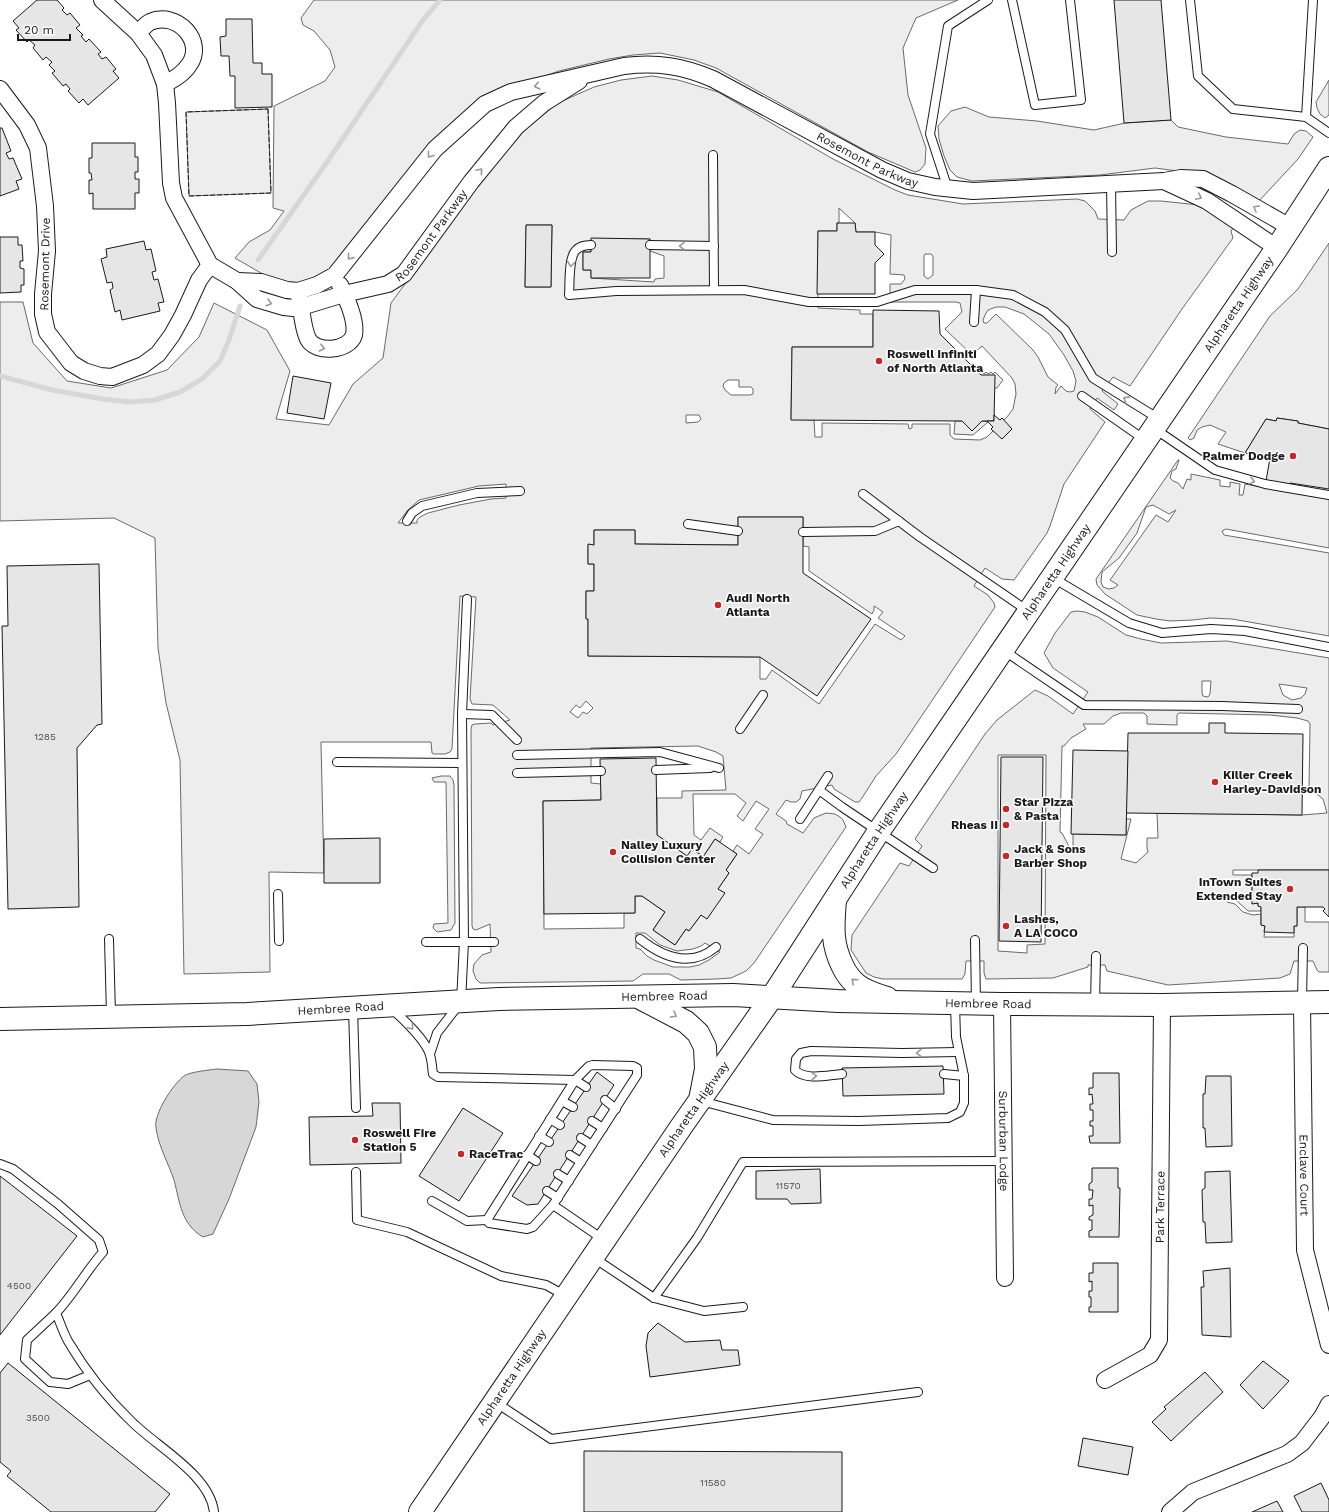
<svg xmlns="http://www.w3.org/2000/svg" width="1329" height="1512" font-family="'Work Sans',sans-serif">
<rect width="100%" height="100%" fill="#fff"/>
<g fill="#ededed" stroke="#6a6a6a" fill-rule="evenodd">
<polygon points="314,0 958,0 916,18 903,48 908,95 926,148 925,164 920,170 915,172 868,152 716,68 694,60 660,53 633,55 609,59 559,71 508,89 478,104 339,261 325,273 301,285 273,280 235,258 249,242 270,230 284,211 273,208 274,106 325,81 335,67 330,50 314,31 303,25 301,18"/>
<path d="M652 76 678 80 718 92 833 159 895 190 908 195 963 204 1077 199 1085 201 1095 211 1098 219 1124 220 1131 210 1148 201H1161L1199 205 1234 227 1231 231 1233 238 1182 309 1130 386 1113 377 1102 391 1118 404 1114 410 1097 398 1090 409 1105 422 1064 484 1050 526 1047 533 1014 580 1002 579 985 568 974 586 988 595 994 603 995 607 896 754 876 776 862 798 859 802H855L834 789 832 785 802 791 800 799 796 802H791L786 800 776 814 786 821 787 824 803 833 814 818 826 813 835 814 840 817 843 820 846 827 754 963 746 971 731 978 716 979 681 980 669 974H643L633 981 480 983 476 979 473 971 474 964 482 955 491 952 490 924 476 930 473 929 472 926 471 729 472 725 475 724 491 723 493 725 510 720 493 705 472 704 470 699 476 597 460 596 452 749 450 752 445 754H434L432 753 431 742H321L324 873 269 872 270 972 184 974 180 760 166 703 158 648 155 538 114 518 0 521V302H23L33 343 67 381 111 388 167 370 199 337 214 303 267 330 290 371 276 419 329 425 353 384 383 358 391 303 478 185 524 130 558 103 594 87 621 80ZM839 208 855 223 856 232H875L891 235 890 274 904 275 905 279 901 284H890V302H956L960 303 962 312 945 329 972 355 982 346 1012 378 1015 384 1016 394 1013 409 1007 417 987 437 980 440 954 439 950 435V424H912V428L909 429 908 424 822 423V437H815L814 420 791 419 792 347H873V314H860V310L818 308V231H837V223H839ZM526 225H552L551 287H525ZM591 239H650V251L664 256V278L655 279 654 282 591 278V270H583V252H591ZM925 254H931L933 256V275L928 279 924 276V256ZM996 307H1005L1024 314 1049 334 1064 355 1073 371 1076 381 1074 391 1070 392 1066 391 1061 386 1055 394 1056 387 1058 385 1048 377 1038 357 1033 350 996 314 987 323H984L983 320 985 315 988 310ZM728 380H739V387H751L753 389V394L750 395H731L725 390 723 386 724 383ZM686 415H699L701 419 698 422 686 423ZM506 484V498L491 499 459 505 428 513 420 517 417 520V523H398L407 511 419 500 479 486ZM738 517H803V546L809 547V571L872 614 874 610V606L883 612 878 618 905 636 901 640 875 624 819 704 772 670 766 679H760V657L588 656V619L586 618V591H594V564H588V545H594V530H635V544L738 545ZM586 701 593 708 587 714 583 712 578 718 570 712 576 705 580 708ZM698 746 716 752 723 756 726 790 682 791V798H657V835L687 856 693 849 701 855 699 859 701 860 715 839 720 842 723 837 710 828 701 840 694 835 693 794H735L746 803 737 816 743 821 756 801 769 809 755 829 763 834 749 854 737 845 733 851 737 854 726 870 729 873 718 889 724 893 701 915 689 931 686 929 675 945 653 930 665 912 642 896H635V913H624V928L544 929 543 801 601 800V784L591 783V748ZM636 933H645L660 945 677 951 693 949 701 946 705 943 720 952 709 960 699 965 690 967H673L654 960 647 956 640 949 636 948Z"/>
<polygon points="1329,80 1329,115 1325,118 1320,114 1317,108 1316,102"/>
<polygon points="965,107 989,117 1037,121 1094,130 1125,123 1171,120 1178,127 1226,137 1288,144 1294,134 1300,130 1306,131 1313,137 1298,159 1259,201 1200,174 1155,168 1100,175 972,181 957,177 950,170 944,156 939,139 938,126 951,111"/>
<polygon points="268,109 271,193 189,196 186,112"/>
<polygon points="1329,243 1329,429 1298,423 1298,421 1277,418 1276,421 1266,419 1245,453 1218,444 1226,432 1210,425 1202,427 1197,430 1194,438 1190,440 1188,438 1270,316 1298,289"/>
<polygon points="975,364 984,374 986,372 988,374 991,372 993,374 995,372 1003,380 997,388 994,388 972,367"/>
<polygon points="955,421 962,421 972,431 982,421 988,422 973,435 954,434"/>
<path d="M1178 460H1179L1176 469 1172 471 1170 478 1173 481 1178 483 1183 489 1187 479 1191 480V474L1220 480V486L1230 487V482L1240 484 1239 495H1243L1245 484 1329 499V548L1226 529 1222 531 1224 535 1329 553V636L1232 619 1210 618 1193 620 1170 621 1156 619 1137 615 1105 594 1097 585 1096 579ZM1153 505 1169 514 1176 510 1168 522 1156 515 1110 580 1118 585 1114 588 1109 589 1103 587 1101 582 1102 572 1119 558 1137 533 1146 507Z"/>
<path d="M1077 611 1085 612 1098 617 1126 635 1141 639 1161 643 1227 641 1329 658V870H1233V875H1252V903H1258V906L1261 907V911H1248L1237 901 1227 898V902L1235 904 1243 912 1253 915 1261 914V925L1265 926 1264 937H1294V926H1297V907H1305V922H1329V972H1319L1317 970 1313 961H1294L1290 974 1280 978 1168 985 1107 971 1105 965H1088V967L1053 978 986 979 984 973V961H966L965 974 962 979H883L874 977 866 973 851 950 852 935 900 863 909 866 922 846 915 839 985 734 997 720 1035 690 1048 696 1073 714 1088 692 1053 668 1044 653 1055 633 1071 612ZM1202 681H1211L1210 694 1208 697 1203 696 1202 693ZM1279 684 1307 688 1305 694 1301 698 1292 700 1283 695ZM1121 713H1144L1147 716V724L1177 725V715L1179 713 1270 715 1297 718 1308 721 1310 724 1309 788 1323 799 1327 813 1302 815 1157 813 1158 838H1147V848L1148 852 1136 863 1121 859 1131 819H1126V835L1073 834V854L1062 833 1060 832 1062 746H1064L1071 738 1086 729 1083 724H1104L1113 716ZM998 755H1046L1045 944 1027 945V953L998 951Z"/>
<polygon points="441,776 450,776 453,780 454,785 455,923 451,930 437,932 433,928 434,924 448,923 446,782 434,782 432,778"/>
</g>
<path fill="#d7d7d7" stroke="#6a6a6a" d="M217 1069 248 1071 257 1084 259 1102 256 1127 229 1199 213 1234 203 1237C181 1224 180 1203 174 1180 168 1162 159 1148 156 1128 153 1115 173 1084 184 1076 189 1072 209 1070 217 1069Z"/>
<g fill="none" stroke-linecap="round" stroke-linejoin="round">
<g stroke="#d7d7d7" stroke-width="5">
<polyline points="258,260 327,162 423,20 440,0"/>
<polyline points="0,376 52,390 103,399 129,402 155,400 180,392 202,379 220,361 229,340 240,306"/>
</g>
</g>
<g fill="#e6e6e6" stroke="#1a1a1a">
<polygon points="37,0 57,0 64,8 62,10 67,15 70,13 80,25 76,28 83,35 81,36 86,42 89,39 101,52 98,54 102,59 106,57 116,69 113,71 119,78 88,105 83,99 79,103 68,91 70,89 66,84 63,86 52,73 55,71 49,65 52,62 46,57 43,60 33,48 35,45 29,40 27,42 16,30 19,28 13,21"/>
<polygon points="1114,0 1161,0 1171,120 1124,123"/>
<polygon points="226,19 252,19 253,63 262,63 262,74 272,74 272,107 235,108 235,76 230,76 229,56 221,56 220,37 226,36"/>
<polygon points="0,128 2,128 11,151 6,153 9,159 13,158 22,179 16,181 19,189 0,196"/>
<polygon points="92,143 135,143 135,157 138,157 138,172 135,172 135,179 139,179 139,193 135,193 135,209 93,209 93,193 89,194 89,180 92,180 91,173 89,173 89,158 92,158"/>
<polygon points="837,223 855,223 856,232 875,232 875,245 884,254 875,263 875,294 817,294 818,231 837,231"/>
<polygon points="526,225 552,225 551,287 525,287"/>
<polygon points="0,237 18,237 18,245 22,245 23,261 20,261 20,268 24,269 24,285 21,285 21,292 0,293"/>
<polygon points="591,238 650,239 650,278 591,278 591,270 583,270 583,252 591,252"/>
<polygon points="144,241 146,250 151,249 156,271 152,272 154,280 158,279 164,302 158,303 160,311 122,320 120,310 115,312 110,290 113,288 112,282 107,283 101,259 107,257 106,249"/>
<polygon points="873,310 939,311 940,334 981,375 995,375 994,421 982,421 972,431 962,421 791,420 792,347 873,347"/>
<polygon points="293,376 331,383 324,419 287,413"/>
<polygon points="994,415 1000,420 1002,418 1012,429 1002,439 991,429 993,427 987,421 994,421"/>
<polygon points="1277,418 1298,421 1298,423 1329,429 1329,489 1290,483 1290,485 1266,481 1270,458 1245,453 1266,419 1276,421"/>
<polygon points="738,517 803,517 803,573 871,619 817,696 760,657 588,656 588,619 586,619 586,591 594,591 594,564 588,564 588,544 594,545 594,530 635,530 635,544 738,545"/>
<polygon points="99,564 102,724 97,725 77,748 79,907 8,909 2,626 8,626 7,566"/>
<polygon points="1209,723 1225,723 1225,733 1303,734 1302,815 1126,813 1128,733 1209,733"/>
<polygon points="1073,750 1128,751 1126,835 1071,834"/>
<polygon points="1001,757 1043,757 1041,942 999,941"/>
<polygon points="656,758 657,835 687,856 692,849 701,855 699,859 701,860 715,839 737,854 726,870 729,873 718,889 725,893 707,919 701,915 689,931 686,929 675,945 653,930 665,912 642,896 635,896 635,913 544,914 543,801 601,800 600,759"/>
<polygon points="380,838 380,883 324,883 324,839"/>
<polygon points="1258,870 1329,870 1329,917 1323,911 1325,909 1323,907 1297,907 1297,926 1294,926 1294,933 1264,932 1265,926 1261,925 1261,907 1258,906 1258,903 1252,904 1252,873 1258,873"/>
<polygon points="943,1066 944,1094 843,1096 842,1068"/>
<polygon points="597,1072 614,1085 538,1204 527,1205 512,1196"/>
<polygon points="1093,1073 1119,1073 1120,1143 1090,1143 1089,1136 1093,1136 1093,1126 1090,1126 1090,1121 1093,1121 1093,1110 1090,1110 1090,1104 1093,1104 1092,1094 1089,1095 1089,1088 1093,1088"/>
<polygon points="1206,1076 1231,1076 1232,1146 1206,1147 1205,1128 1203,1128 1203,1094 1205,1094"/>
<polygon points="372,1103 400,1103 401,1163 310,1165 309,1117 373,1116"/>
<polygon points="463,1108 503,1133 459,1201 419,1176"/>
<polygon points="1092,1168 1118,1168 1118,1188 1120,1188 1119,1237 1089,1237 1089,1231 1092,1230 1092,1220 1089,1220 1089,1217 1093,1215 1093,1205 1089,1206 1089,1199 1092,1199 1093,1190 1089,1190 1089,1184 1092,1182"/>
<polygon points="820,1169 821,1203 791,1204 787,1199 756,1199 756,1171"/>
<polygon points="1230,1171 1232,1242 1206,1243 1205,1222 1203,1222 1202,1190 1205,1188 1205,1172"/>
<polygon points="0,1176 77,1236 0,1335"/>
<polygon points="1093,1263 1118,1263 1118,1312 1089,1312 1089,1307 1091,1307 1091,1297 1089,1297 1089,1291 1092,1291 1092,1281 1089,1282 1089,1273 1093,1273"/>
<polygon points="1230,1268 1231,1337 1202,1335 1201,1287 1204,1287 1203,1271"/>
<polygon points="658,1323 685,1342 720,1340 722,1350 738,1350 740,1365 650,1377 646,1346 648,1333"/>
<polygon points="1263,1361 1289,1381 1263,1409 1240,1385"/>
<polygon points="8,1363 170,1494 155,1512 51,1512 7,1476 11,1471 0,1462 0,1373"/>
<polygon points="1205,1372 1223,1392 1171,1441 1152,1422 1166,1409 1164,1407"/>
<polygon points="1083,1438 1133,1447 1128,1475 1078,1466"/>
<polygon points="584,1451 842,1452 842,1512 584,1512"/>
<polygon points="1321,1483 1329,1500 1329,1512 1302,1512 1294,1496"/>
<polygon points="1277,1501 1283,1512 1252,1512"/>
</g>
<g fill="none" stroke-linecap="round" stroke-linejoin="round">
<g stroke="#1a1a1a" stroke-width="10">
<g id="lane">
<polyline points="1012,0 1035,105 1081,100 1070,0"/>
<polyline points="1190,0 1198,76 1233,109 1306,117 1329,133"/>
<polyline points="1306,117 1313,0"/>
<polyline points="713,155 714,290"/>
<polyline points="1111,184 1112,252"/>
<polyline points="948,189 930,134 948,26 988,0"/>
<path d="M591 245C586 245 580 246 576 250 568 258 570 284 569 295L616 291 744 290 809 302H877L915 290H976L1013 295 1045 312 1065 330 1093 378 1159 419"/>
<polyline points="650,245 714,246"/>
<polyline points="974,322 976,290"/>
<polyline points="1082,396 1145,440"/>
<polyline points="1155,429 1215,470 1265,484 1329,495"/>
<polyline points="863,494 920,537 1028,611"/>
<polyline points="407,521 412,513 422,506 477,493 520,491"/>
<polyline points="688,524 738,531"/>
<polyline points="803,532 875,531 899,521"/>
<polyline points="1053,578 1129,623 1162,633 1211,629 1245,631 1329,647"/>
<polyline points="1003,650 1084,705 1222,706 1298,709"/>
<polyline points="462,714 492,715 517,740"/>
<polyline points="740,729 763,695"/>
<polyline points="517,755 660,752 719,768"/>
<polyline points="337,762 462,763"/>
<polyline points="656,770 710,768"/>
<polyline points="517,773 601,771"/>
<polyline points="819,790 842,807 933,868"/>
<polyline points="800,819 828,776"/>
<polyline points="278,894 279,941"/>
<polyline points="109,939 111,1015"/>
<path d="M640 939C664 958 691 968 716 947"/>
<polyline points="975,940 976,1004"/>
<polyline points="426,942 494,942"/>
<polyline points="1302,1001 1303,948"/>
<polyline points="1095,1004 1096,956"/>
<polyline points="353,1008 356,1108"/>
<path d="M392 1009C404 1020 426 1040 430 1055 432 1061 432 1068 433 1074L438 1077 575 1080 586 1087"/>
<polyline points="430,1054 437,1033 461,1002 464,942 462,714 467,599"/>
<path d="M842 1074C828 1075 805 1081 795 1070L796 1059 801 1053 811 1051 902 1053 958 1052"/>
<polyline points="944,1074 964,1076"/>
<polyline points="605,1100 616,1109"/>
<polyline points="562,1101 573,1107"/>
<polyline points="701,1101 773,1120 859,1121 948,1118 960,1112 964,1103 964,1076 956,1037 955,1004"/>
<polyline points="550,1119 560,1125"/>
<polyline points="592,1121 603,1128"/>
<polyline points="539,1136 549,1142"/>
<polyline points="581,1138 592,1145"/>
<polyline points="527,1155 536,1161"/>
<polyline points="570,1155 581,1162"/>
<path d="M0 1164 13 1169 58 1204 99 1240 103 1252C86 1271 74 1294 56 1313"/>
<polyline points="356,1172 357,1220 407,1232 501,1276 546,1285 566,1296"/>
<polyline points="558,1174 569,1181"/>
<polyline points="547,1191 558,1198"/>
<polyline points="432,1201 467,1221 487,1220"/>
<polyline points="553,1205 533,1227 527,1229 489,1223 487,1220 575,1080 589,1066 593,1065 633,1066 637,1068 637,1075 553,1205 604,1240"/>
<polyline points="594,1258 654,1298 697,1238 743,1162 1004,1161"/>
<polyline points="654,1298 704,1311 743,1307"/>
<path d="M90 1375 68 1384 50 1382 25 1359 27 1340 56 1313C60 1322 63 1332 68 1341 85 1370 107 1398 132 1422 157 1447 210 1475 214 1512"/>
<polyline points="495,1402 551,1439 918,1392"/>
</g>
</g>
<g stroke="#1a1a1a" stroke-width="18">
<g id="street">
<path id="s1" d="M102 0 138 33 154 55 165 84 167 103 171 183 174 198 210 265 237 281 257 299 284 307 293 308 301 307 344 294 388 284 404 274 471 182 516 127 544 103 579 81"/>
<path d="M138 33C142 29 146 24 150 22 177 10 206 42 189 65 183 74 174 79 165 84"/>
<polyline points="0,89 27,125 38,148 45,206 47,251 43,294 43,314 47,332 71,363 84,371 100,376 112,377 143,365 158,354 172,335 183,315 199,280 210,265"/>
<polyline points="1164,181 1207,201 1277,248"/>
<path id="s2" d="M237 281 261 282 287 290 298 291 317 285 335 275 435 149 485 104 511 92 624 66C657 62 683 66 713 79L882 170 908 181 935 187 973 191 1164 181 1181 178 1203 179 1232 194 1290 227"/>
<path d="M299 296C302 310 302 326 308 339 316 354 349 351 354 335 357 321 346 297 340 285"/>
<path id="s3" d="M1302 1002 1305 1250 1329 1345"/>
<path id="s4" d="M1002 1004 1005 1278"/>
<path id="s5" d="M1105 1380 1150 1355 1159 1340 1162 1005"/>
<polyline points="1170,1512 1193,1492 1287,1454 1302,1443 1322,1417 1329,1404"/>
</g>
</g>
<g stroke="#1a1a1a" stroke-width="24">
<g id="secondary">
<path d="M835 900C833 926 831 943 843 967 846 973 850 979 856 984 864 991 877 995 887 998"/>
<polyline points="642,999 686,1022 698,1033 705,1047 706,1069 700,1100"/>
<path id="s6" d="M0 1019 247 1014 499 999 733 995 838 1001 1002 1004 1162 1005 1329 1002"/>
</g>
</g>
<g stroke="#1a1a1a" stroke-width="24">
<g id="highway">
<path id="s7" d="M420 1512 681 1127 772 997 879 831 1277 248 1329 168"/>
</g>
</g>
<use href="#lane" stroke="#fff" stroke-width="8"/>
<use href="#street" stroke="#fff" stroke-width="16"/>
<use href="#secondary" stroke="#fff" stroke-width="22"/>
<use href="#highway" stroke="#fff" stroke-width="22"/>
<polygon stroke="#1a1a1a" stroke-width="1" stroke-dasharray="5 2" stroke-linecap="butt" points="268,109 271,193 189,196 186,112"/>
</g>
<defs><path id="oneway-chevron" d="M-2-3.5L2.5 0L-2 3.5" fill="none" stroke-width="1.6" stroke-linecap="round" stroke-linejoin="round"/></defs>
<g stroke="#989898">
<use href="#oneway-chevron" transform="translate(537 86) rotate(167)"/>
<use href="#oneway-chevron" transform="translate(430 155) rotate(128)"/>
<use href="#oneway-chevron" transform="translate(480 171) rotate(-50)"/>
<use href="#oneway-chevron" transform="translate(1199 197) rotate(25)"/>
<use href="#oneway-chevron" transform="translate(1256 208) rotate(-150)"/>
<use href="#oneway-chevron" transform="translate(682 246) rotate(-179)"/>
<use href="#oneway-chevron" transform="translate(350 257) rotate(129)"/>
<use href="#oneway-chevron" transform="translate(571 264) rotate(97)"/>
<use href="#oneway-chevron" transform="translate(269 303) rotate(16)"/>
<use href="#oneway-chevron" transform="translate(322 348) rotate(13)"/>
<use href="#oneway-chevron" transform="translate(1126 399) rotate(-147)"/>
<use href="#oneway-chevron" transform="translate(1252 481) rotate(15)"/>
<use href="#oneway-chevron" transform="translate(854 981) rotate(-138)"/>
<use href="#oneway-chevron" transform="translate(674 1015) rotate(30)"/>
<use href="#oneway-chevron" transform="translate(411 1027) rotate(50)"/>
<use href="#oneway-chevron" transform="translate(919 1053) rotate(179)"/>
<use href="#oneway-chevron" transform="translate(814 1076) rotate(-2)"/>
</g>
<g fill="#c62828" stroke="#fff" stroke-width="1.5">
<circle cx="879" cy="361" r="4"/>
<circle cx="1293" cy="456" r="4"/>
<circle cx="718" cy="605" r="4"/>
<circle cx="1215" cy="782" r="4"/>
<circle cx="1006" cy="809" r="4"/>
<circle cx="1006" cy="825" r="4"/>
<circle cx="613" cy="852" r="4"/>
<circle cx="1006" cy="856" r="4"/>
<circle cx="1290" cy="889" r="4"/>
<circle cx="1006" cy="926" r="4"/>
<circle cx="355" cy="1140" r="4"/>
<circle cx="461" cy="1154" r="4"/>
</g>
<g text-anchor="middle" stroke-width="3" stroke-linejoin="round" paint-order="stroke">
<g font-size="10" fill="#4d4d4d">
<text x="45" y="740">1285</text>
<text x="788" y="1189">11570</text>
<text x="19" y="1289">4500</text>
<text x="38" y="1421">3500</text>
<text x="713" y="1486">11580</text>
</g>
<g font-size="12" fill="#1a1a1a" stroke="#fff">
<text dy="4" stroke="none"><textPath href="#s2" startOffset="741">Rosemont Parkway</textPath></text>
<text dy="4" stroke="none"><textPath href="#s1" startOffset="557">Rosemont Parkway</textPath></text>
<text transform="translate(45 264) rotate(-89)" y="4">Rosemont Drive</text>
<text dy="4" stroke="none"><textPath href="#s7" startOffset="1459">Alpharetta Highway</textPath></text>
<text dy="4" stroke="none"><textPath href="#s7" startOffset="1135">Alpharetta Highway</textPath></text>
<text dy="4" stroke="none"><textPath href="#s7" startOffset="811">Alpharetta Highway</textPath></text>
<text dy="4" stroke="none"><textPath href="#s6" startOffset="665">Hembree Road</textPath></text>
<text dy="4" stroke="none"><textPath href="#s6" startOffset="989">Hembree Road</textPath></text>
<text dy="4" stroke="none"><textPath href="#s6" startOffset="341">Hembree Road</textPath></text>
<text dy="4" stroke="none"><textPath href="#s7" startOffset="487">Alpharetta Highway</textPath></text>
<text dy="4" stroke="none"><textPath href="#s4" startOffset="137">Surburban Lodge</textPath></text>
<text dy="4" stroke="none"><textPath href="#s3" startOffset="173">Enclave Court</textPath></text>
<text dy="4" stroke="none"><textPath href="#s5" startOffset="202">Park Terrace</textPath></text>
<text dy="4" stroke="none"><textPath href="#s7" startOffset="163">Alpharetta Highway</textPath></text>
</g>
<g font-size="12" font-weight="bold" fill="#1a1a1a" stroke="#fff" text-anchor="start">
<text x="887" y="358">Roswell Infiniti<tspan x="887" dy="14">of North Atlanta</tspan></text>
<text x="1285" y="460" text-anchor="end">Palmer Dodge</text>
<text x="726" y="602">Audi North<tspan x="726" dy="14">Atlanta</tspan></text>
<text x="1223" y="779">Killer Creek<tspan x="1223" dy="14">Harley-Davidson</tspan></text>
<text x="1014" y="806">Star Pizza<tspan x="1014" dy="14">&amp; Pasta</tspan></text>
<text x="998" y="829" text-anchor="end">Rheas II</text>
<text x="621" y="849">Nalley Luxury<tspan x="621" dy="14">Collision Center</tspan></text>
<text x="1014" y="853">Jack &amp; Sons<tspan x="1014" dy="14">Barber Shop</tspan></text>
<text x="1282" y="886" text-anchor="end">InTown Suites<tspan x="1282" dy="14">Extended Stay</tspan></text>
<text x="1014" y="923">Lashes,<tspan x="1014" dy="14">A LA COCO</tspan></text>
<text x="363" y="1137">Roswell Fire<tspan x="363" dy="14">Station 5</tspan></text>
<text x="469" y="1158">RaceTrac</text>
</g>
</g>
<path d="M18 34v6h52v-6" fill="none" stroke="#1a1a1a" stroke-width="2"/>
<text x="24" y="34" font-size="12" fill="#1a1a1a" stroke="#ffffff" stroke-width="3" paint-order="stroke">20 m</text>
</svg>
